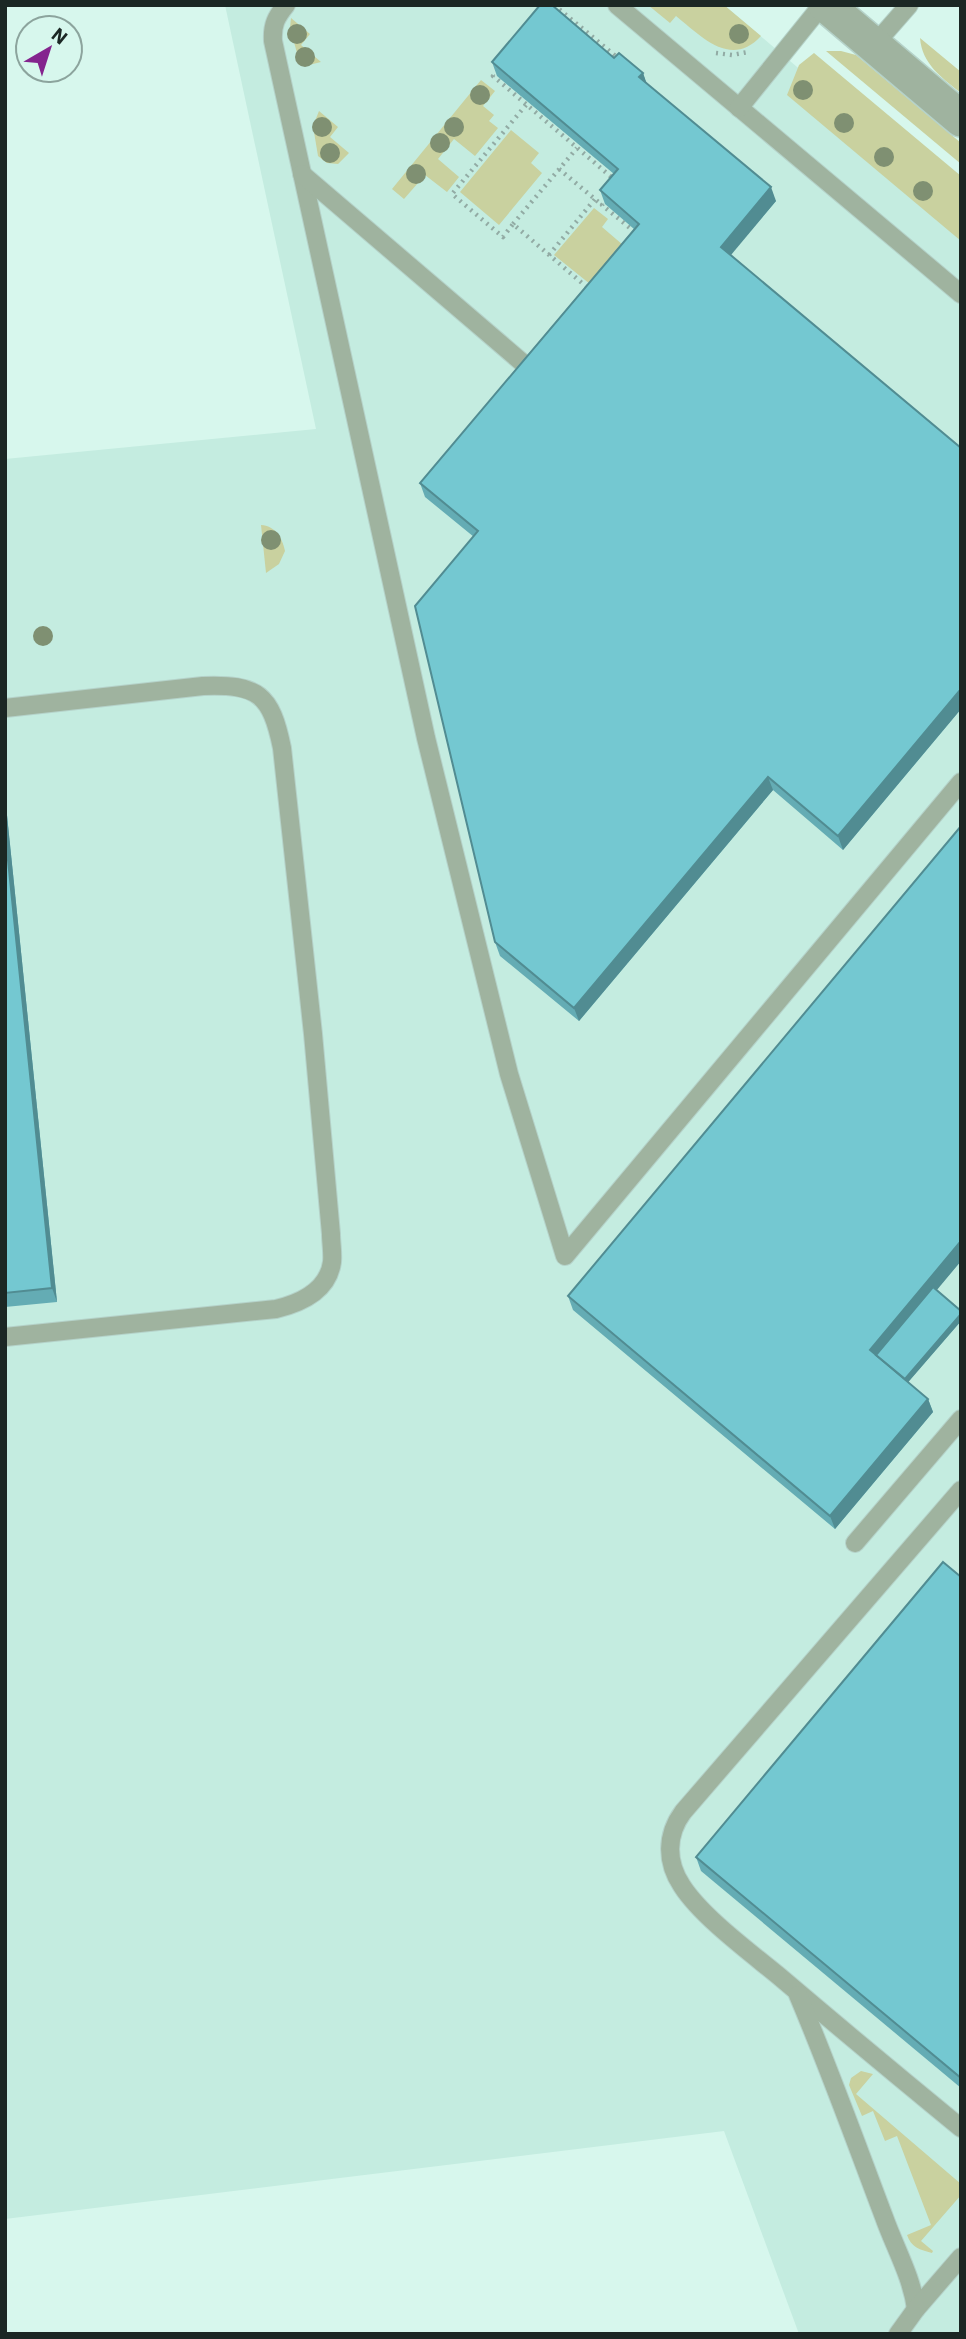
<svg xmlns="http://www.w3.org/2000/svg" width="966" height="2339" font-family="'IBM Plex Sans',sans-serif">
<rect width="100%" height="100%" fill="#d7f7ed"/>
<polygon fill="#c4ece0" points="225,5 724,5 961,206 961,2334 799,2334 724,2131 5,2219 5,459 316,429"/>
<g fill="#c9d19f">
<path d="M648 5H724L761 36C731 69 701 36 676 16L670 23Z"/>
<polygon points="291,18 310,34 301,45 321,62 309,65 299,60 290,28"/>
<path d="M920 38 961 72V93C942 78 922 64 920 38Z"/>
<polygon points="826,51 841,51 856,55 961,143 961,164"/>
<polygon points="814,53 961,176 961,241 787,95 799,65"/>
<polygon points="481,80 495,91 483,106 494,115 489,121 498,128 475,156 454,139 438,159 459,177 447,192 425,175 404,199 392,189"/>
<polygon points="319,111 338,127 330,137 349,153 338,164 327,163 318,156 313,126"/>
<polygon points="511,130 539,153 531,163 542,173 499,225 460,192"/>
<polygon points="594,208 608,219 602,227 623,245 590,284 554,255"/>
<path d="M261 525C275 526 282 537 285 551L279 564 266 573Z"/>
<path d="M861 2071 873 2074 856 2094 961 2184V2195L921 2241 933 2251 932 2253C920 2250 911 2247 907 2235L931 2225 897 2136 885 2141 873 2111 862 2116 849 2085 851 2078Z"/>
</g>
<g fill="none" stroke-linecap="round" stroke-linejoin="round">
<g stroke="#b5d2c9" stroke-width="20">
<g id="lane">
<path d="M286 5C276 17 272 25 273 41L426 738 509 1074 565 1256 961 782"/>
<polyline points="617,5 961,294"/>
<polyline points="874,45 909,5"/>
<polyline points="739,108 822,5"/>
<polyline points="302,174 531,370"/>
<path d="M5 708 203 686C258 684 271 694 282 748L313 1034 331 1234C331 1243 333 1253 332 1262 328 1291 301 1303 276 1309L5 1337"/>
<path d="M961 1490 683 1812C666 1835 666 1862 682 1886 702 1917 751 1953 780 1977 840 2028 900 2078 961 2128"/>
<polyline points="855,1543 961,1419"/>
<path d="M798 1995C829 2068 856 2143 884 2217 895 2248 912 2277 916 2309"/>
<polyline points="898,2334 916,2309 961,2257"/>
</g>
</g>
<g stroke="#b5d2c9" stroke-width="38">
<polyline id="street" points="826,5 961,119"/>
</g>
<g stroke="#92aba4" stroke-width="4.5" stroke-dasharray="2 5" stroke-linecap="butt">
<polyline points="554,5 618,58"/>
<polyline points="716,53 732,55 748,52"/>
<polyline points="498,70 493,76 616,181"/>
<polyline points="526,105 452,194 503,237 513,224 589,289"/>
<polyline points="559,169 602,205"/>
<polyline points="607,198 602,205 636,233"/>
<polyline points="513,224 577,148"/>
<polyline points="549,255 595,199"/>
</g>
<use href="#lane" stroke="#9fb39f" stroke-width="18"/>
<use href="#street" stroke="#9fb39f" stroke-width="35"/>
</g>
<g fill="#7f9072">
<circle cx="297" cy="34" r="10"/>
<circle cx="739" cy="34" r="10"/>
<circle cx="305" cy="57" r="10"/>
<circle cx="803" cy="90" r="10"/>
<circle cx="480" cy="95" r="10"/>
<circle cx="844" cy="123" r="10"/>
<circle cx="322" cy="127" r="10"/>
<circle cx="454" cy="127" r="10"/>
<circle cx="440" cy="143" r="10"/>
<circle cx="330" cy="153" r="10"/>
<circle cx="884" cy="157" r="10"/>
<circle cx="416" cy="174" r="10"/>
<circle cx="923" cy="191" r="10"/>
<circle cx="271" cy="540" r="10"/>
<circle cx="43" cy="636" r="10"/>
</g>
<g fill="#64acb4">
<polygon points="614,58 643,73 646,83 776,201 730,255 961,448 961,709 843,850 773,790 579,1021 500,956 495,942 474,537 425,497 420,483 634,229 605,204 600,190 614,174 497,76 492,62"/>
<polygon points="5,796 57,1302 5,1307"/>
<polygon points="961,826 961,1261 936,1290 961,1321 908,1382 928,1399 933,1412 835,1529 573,1310 568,1296"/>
<polygon points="961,1577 961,2088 701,1871 696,1857"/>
</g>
<g fill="#518c92">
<polygon points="643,73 648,87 639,77"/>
<polygon points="771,187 776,201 726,261 721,247"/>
<polygon points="961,689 961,709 843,850 838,836"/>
<polygon points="768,777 773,790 579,1021 574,1008"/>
<polygon points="5,796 57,1302 52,1288 5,831"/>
<polygon points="961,1241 961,1261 877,1362 870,1350"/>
<polygon points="961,1314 961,1321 904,1387 902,1383"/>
<polygon points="928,1399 933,1412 835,1529 830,1516"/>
</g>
<g fill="#74c8d1" stroke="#518c92" stroke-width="2">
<polygon points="540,5 552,5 614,58 619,53 643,73 639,77 771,187 721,247 961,448 961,689 838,836 768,777 574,1008 495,942 415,606 478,531 420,483 639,224 600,190 618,169 492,62"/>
<polygon points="961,826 961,1241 870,1350 928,1399 830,1516 568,1296"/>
<polygon points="5,831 52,1288 5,1293"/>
<polygon points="933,1287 961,1311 961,1314 905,1379 876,1355"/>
<polygon points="943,1562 961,1577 961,2078 696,1857"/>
</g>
<rect width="966" height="2339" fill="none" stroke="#1b2724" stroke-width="14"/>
<g transform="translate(49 49) rotate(39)"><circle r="33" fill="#d7f7ed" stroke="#8ca49d" stroke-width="2"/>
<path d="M0-5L12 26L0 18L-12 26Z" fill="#84248e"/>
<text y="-10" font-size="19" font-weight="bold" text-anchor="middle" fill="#1b2724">N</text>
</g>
</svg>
